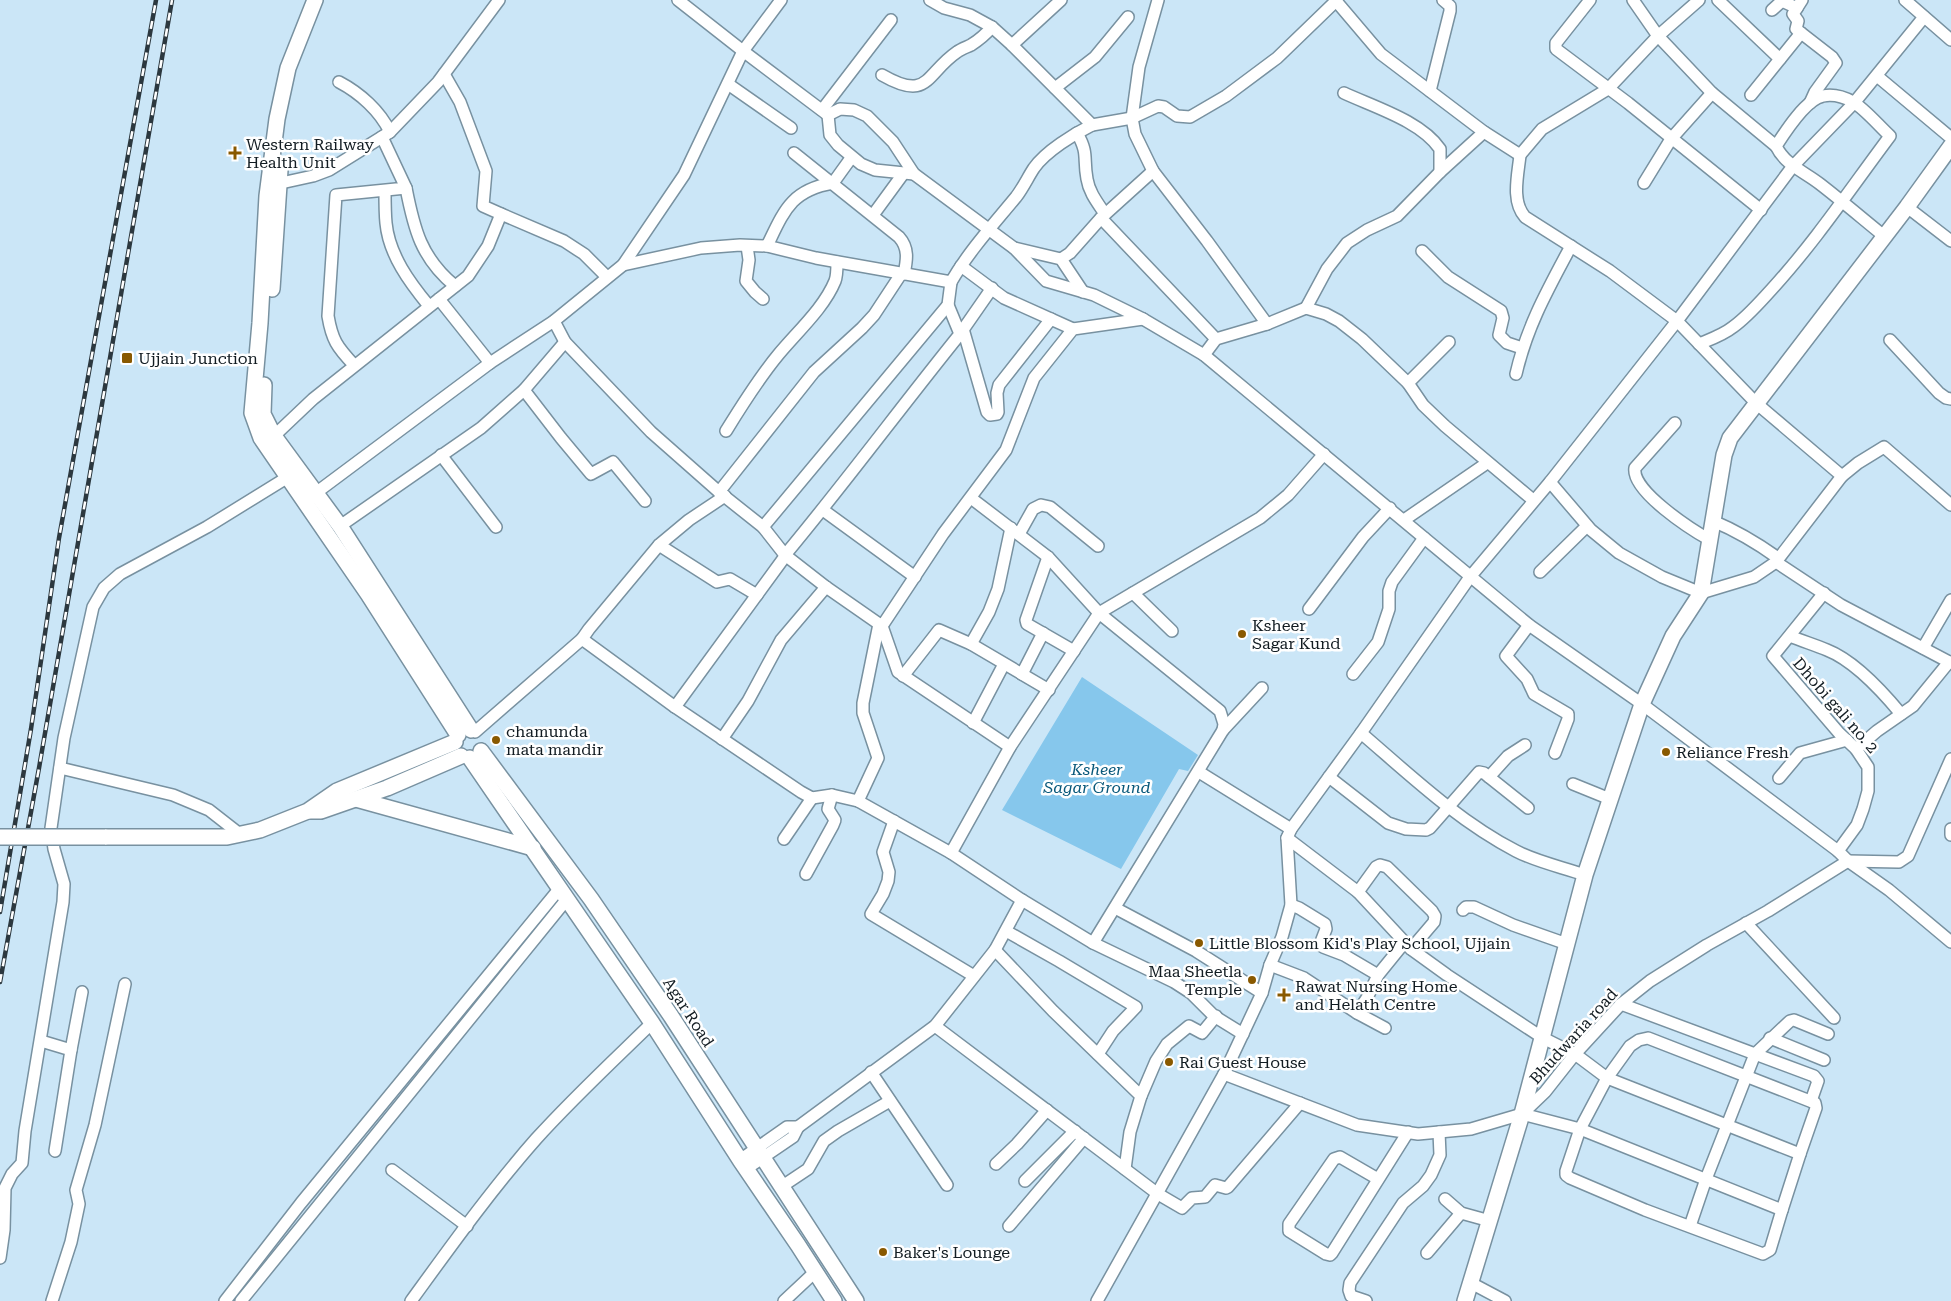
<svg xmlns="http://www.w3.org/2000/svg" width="1951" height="1301" font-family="'Roboto Serif',serif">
<rect width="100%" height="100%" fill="#cbe6f7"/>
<polygon fill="#86c7ec" points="1082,677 1198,755 1188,771 1179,769 1121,869 1002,810"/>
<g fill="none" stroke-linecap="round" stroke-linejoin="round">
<g stroke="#7891a0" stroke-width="14">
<g id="minor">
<polyline points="678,0 743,51 828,115 840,109 854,110 867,116 893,142 914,174 1014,248 1046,281 1094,295 1143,319 1204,355 1529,625 1642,704 1838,851 1848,861 1889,890 1951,942"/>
<polyline points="930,0 944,8 970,15 992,27 1012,45 1092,125 1132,118 1158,106 1164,107 1177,116 1190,117 1226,96 1277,58 1337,0"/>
<polyline points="1158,0 1139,67 1132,118 1135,134 1153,171 1207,241 1267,324 1306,308 1326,314 1339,321 1362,339 1408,383 1423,405 1445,426 1533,500"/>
<polyline points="1590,0 1556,43 1556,49 1628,103 1761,210"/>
<polyline points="1633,0 1658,36 1712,93 1776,146"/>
<polyline points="1718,0 1780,59"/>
<polyline points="1802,0 1793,14 1798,21 1796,29 1832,57 1836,63 1815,92 1810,103"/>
<polyline points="1905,0 1951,40"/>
<polyline points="1336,1 1381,54 1484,132 1520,155 1542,129 1608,89 1658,36 1699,0"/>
<polyline points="1772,10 1782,1 1797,8"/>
<polyline points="1012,45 1061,0"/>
<polyline points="444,74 460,102 486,171 483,206 501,214"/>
<path d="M882 75C929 102 925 74 957 52 961 49 967 47 971 45 979 40 986 34 992 27"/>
<polyline points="1877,76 1951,138"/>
<path d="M339 82C360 93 380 111 390 132"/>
<polyline points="728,84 791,128"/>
<polyline points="1055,88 1095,57 1128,17"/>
<polyline points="1430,91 1450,11 1450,6 1443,0"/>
<path d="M1344 93C1374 107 1421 121 1440 149V172"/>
<polyline points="1751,95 1801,33"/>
<polyline points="822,110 891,20"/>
<polyline points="828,115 830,135 838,145 861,164 875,170 914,174"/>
<path d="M1077 133C1089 154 1083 158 1087 179 1089 192 1097 202 1105 214"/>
<path d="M794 153 899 237C909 248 907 260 904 274"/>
<path d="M1520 155C1518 175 1511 201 1525 217L1610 271 1677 321 1756 403 1842 476 1776 562 1754 577 1701 593 1662 577 1619 553 1591 530 1550 482"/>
<polyline points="1153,171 1101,218 1216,339"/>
<polyline points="1644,183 1671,139 1712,93"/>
<polyline points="272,185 313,176 329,170 390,132 438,82 499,0"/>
<path d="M406 188C414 229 421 258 455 286"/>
<path d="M385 191C385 202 385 213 386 223 389 255 410 283 429 306"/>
<polyline points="1907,207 1951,241"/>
<polyline points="873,215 903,174"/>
<polyline points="747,246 749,260 746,281 755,292 763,299"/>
<path d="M767 246C784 211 791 190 833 183L851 158"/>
<polyline points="1014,248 1061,259 1083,292"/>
<polyline points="1422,251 1448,277 1501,311 1503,318 1499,335 1507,343 1522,348"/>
<polyline points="1061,259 1070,253 1101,218"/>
<path d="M623 265 701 248 740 245 767 246 816 258 951 282C969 251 993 225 1016 197 1023 188 1028 177 1034 168 1046 151 1074 134 1092 125"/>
<polyline points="961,266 1004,298 1073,329"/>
<polyline points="439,299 468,276 488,246 501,214 564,241 584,254 607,277"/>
<polyline points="1306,308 1327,269 1347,243 1367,230 1397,216 1440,172 1484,132"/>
<polyline points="554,321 565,342 651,432 719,492 763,527 785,555 826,587 882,626 898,672 1010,747 951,853"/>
<polyline points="963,329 987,412 990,415 997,414 998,412 997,393 999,385 1051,319"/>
<polyline points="960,334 992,288"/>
<polyline points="1890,340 1939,393 1946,398 1951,399"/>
<path d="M1699 344C1711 339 1723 335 1733 327 1747 317 1759 303 1771 290 1815 242 1851 188 1890 136 1879 126 1865 109 1853 102 1844 97 1833 94 1823 96 1806 99 1785 132 1776 146 1785 165 1805 172 1820 184 1842 201 1863 219 1884 236"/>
<polyline points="1204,355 1216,339 1267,324"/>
<path d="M354 365C337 347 332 340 328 316L336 195 406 188 382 137"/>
<path d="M1516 374C1527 326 1548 289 1571 246"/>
<polyline points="1408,383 1449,342"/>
<polyline points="524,390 561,438 591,474 613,462 645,501"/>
<path d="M1675 423 1635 468C1631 491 1692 530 1710 540"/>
<path d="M726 431C742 405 759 378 778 355 797 332 824 308 835 281 837 276 837 268 837 262"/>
<polyline points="274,436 313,399 439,299 490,363"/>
<polyline points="441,455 496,527"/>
<polyline points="1842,476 1858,463 1884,447 1951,505"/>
<polyline points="719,492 814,372 862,328 874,315 901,274"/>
<polyline points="309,498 490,363 554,321 623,265 684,175 743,51 781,0"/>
<polyline points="971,498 1048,557 1099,613 1260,518 1288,495 1324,454"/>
<polyline points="823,510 915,577"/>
<polyline points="1404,520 1487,463"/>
<path d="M1713 521C1737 531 1757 543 1778 558"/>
<polyline points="340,526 481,428 524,390 565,342"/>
<polyline points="763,527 948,305 951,282"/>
<polyline points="1019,534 1033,509 1041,505 1050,507 1098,546"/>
<polyline points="659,545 717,582 730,579 757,595"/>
<path d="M785 555C845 483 901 407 960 334L948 305"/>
<polyline points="1048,557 1026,620 1027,624 1074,651"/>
<polyline points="1776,562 1841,605 1951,663"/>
<polyline points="1540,572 1587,526"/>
<polyline points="1133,593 1172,631"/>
<polyline points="1824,593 1773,656 1839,733 1856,749 1868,767 1868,791 1863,809 1857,825 1838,851"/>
<polyline points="1309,609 1363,537 1390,508"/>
<polyline points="1529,625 1506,656 1527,679 1534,694 1568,714 1568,719 1555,753"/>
<polyline points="882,626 943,534 1006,450 1034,378 1073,329 1143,319"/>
<path d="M1790 636C1802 641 1815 645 1827 650 1855 661 1882 691 1901 714"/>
<polyline points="582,639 589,629 659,545 689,520 725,496"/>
<polyline points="971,644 989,612 998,589 1011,528"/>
<polyline points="1923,648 1951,600"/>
<polyline points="1022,674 1043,633"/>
<polyline points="1353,674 1378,642 1389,609 1389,591 1392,582 1424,538"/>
<polyline points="903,676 939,630 971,644 1049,690"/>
<polyline points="675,707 786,555"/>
<polyline points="973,723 1004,664"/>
<polyline points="1223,730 1262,688"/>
<polyline points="475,732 582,639 675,707 801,792 812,798 832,795 858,801 951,853 1022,900 1093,943 1174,982 1191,993 1214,1016 1243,1034"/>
<path d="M1361 733C1410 775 1458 821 1516 851 1537 862 1562 867 1585 875"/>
<polyline points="722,739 748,701 781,640 826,587"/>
<polyline points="1010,747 1099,613 1220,711 1224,724 1223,730 1093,943"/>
<polyline points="1856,749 1877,731 1913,706 1949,662"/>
<polyline points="60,768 173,795 209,810 241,835"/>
<polyline points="1199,772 1291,829"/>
<polyline points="1329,777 1388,823 1406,829 1426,830 1430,828 1479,772 1484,773 1528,808"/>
<polyline points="1489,777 1508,756 1525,745"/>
<polyline points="1779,778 1800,753 1847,740"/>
<polyline points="1573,784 1610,799"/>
<polyline points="858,801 878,758 863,713 863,703 879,624"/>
<polyline points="894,821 883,852 889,872 888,881 883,894 871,914 974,976"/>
<polyline points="1951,829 1951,835"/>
<polyline points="1287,838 1358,892 1411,949 1447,975 1543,1038 1575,1054 1607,1078 1800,1154 1782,1210 1580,1129 1522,1114"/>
<polyline points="784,839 812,798"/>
<polyline points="806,874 833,825 835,820 828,809 832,795"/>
<polyline points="1358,892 1376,867 1380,865 1387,867 1432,911 1435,916 1434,922 1411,949"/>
<polyline points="1291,905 1299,908 1325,924 1326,929 1321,942 1323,947 1344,955 1378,975"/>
<polyline points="1115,908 1196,951 1262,993"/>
<polyline points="1463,910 1466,907 1474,907 1513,925 1567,944"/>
<polyline points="1746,923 1834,1018"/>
<polyline points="1006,931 1059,961 1136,1007 1113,1031 1098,1054"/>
<polyline points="995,950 1053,1011 1141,1096 1130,1132 1125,1169"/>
<polyline points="1270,965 1304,978 1357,1013 1367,998 1378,975 1404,943"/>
<polyline points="1621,1004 1814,1076 1818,1081 1811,1101"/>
<polyline points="1357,1013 1385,1028"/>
<polyline points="935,1026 1158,1194 1182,1208 1192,1198 1205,1197 1215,1185 1226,1188 1228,1187 1300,1103"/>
<polyline points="1770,1038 1824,1060"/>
<polyline points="41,1041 71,1050 55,1151"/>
<polyline points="71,1050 82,992"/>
<polyline points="871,1072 947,1185"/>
<polyline points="1224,1074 1357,1125 1418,1134 1471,1129 1522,1114 1545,1092 1575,1054 1621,1004 1650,981 1707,945 1768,911 1848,861 1899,862 1908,856 1951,759"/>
<polyline points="1141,1096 1156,1061 1167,1044 1189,1026 1202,1033 1216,1016"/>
<polyline points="798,1127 935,1026 995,950 1022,900"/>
<polyline points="740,1160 787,1127 798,1127 793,1137 746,1169"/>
<polyline points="996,1164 1017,1144 1047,1110"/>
<polyline points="392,1170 467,1226"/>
<polyline points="1378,1179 1340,1157 1334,1159 1289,1224 1289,1231 1326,1254 1330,1255 1332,1253 1408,1132"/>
<polyline points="1025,1181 1075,1131"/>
<polyline points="781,1187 808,1169 824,1141 838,1131 890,1101"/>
<polyline points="1445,1199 1461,1213 1490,1221"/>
<polyline points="1782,1210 1770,1250 1763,1254 1645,1210 1570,1178 1566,1175 1566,1171 1580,1129 1607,1078 1630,1046 1639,1040 1648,1038 1815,1103 1816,1108 1800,1154"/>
<polyline points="1009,1226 1084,1138"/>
<polyline points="1690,1226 1706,1179 1755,1054 1790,1021 1794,1020 1828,1034"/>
<polyline points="1427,1253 1461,1213"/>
<polyline points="0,1258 4,1230 5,1188 12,1174 22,1163 25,1131 63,902 64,884 54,849 51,828 64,738 93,607 104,588 120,574 207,527 288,477"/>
<polyline points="1471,1283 1505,1301"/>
<polyline points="52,1301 71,1242 79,1204 76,1190 95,1125 125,984"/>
<polyline points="225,1301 301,1203 560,888"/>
<polyline points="241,1301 567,899"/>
<path d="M411 1301C451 1246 491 1190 536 1139 573 1098 613 1061 652 1023"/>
<polyline points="784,1301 815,1272"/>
<polyline points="1097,1301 1224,1074 1262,993 1270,965 1282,937 1291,905 1287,838 1291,829 1361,733 1470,577 1550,482 1677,321 1793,166 1854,103 1924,17"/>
<polyline points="1366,1301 1351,1296 1349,1290 1350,1283 1403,1203 1423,1186 1431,1175 1440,1155 1439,1132"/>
</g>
</g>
<g stroke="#7891a0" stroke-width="18">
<g id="major">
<polyline points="315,0 288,68 277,119 267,196 260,323 252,413 261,438 368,594 458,735"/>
<polyline points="272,289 280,170"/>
<polyline points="264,385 263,414 274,436 340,526 471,730"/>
<polyline points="481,751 591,899 671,1016 856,1301"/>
<polyline points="470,758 652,1023 740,1160 798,1245 834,1301"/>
<polyline points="356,799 533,848"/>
<polyline points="310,811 321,811 387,788 461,756"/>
<polyline points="105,837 227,837 260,830 308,811 337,791 455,742"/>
<polyline points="1465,1301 1522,1114 1585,875 1642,704 1673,636 1701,593 1724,455 1730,438 1907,207 1951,146"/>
</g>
</g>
<use href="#minor" stroke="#fff" stroke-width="11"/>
<use href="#major" stroke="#fff" stroke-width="15"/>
<g stroke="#2c383f" stroke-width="4.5">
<g id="rail">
<polyline points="0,912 31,729 59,538 156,0"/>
<polyline points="0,982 39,768 172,0"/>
</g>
</g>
<use href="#rail" stroke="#fff" stroke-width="2.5" stroke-dasharray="8" stroke-linecap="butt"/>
<g stroke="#7891a0" stroke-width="18" stroke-linecap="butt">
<polyline id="major-bridge" points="0,837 105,837"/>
</g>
<use href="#major-bridge" stroke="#fff" stroke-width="15"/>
</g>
<g fill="#895900" stroke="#fff" stroke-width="2">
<path d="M232.5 145.5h5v5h5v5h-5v5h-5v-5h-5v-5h5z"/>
<rect x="121" y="352" width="12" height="12" rx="2.5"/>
<circle cx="1242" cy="634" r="5"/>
<circle cx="496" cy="740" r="5"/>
<circle cx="1666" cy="752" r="5"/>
<circle cx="1199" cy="943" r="5"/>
<circle cx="1252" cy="980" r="5"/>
<path d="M1281.5 987.5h5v5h5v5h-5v5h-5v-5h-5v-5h5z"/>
<circle cx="1169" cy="1062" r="5"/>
<circle cx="883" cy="1252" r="5"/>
</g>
<g text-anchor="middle" stroke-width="5" stroke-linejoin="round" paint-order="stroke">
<g font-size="16" fill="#121c22" stroke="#fff" text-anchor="start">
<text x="246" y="150">Western Railway<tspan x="246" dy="18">Health Unit</tspan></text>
<text x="138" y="364">Ujjain Junction</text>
<text x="1252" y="631">Ksheer<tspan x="1252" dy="18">Sagar Kund</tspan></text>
<text x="506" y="737">chamunda<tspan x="506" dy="18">mata mandir</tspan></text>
<text x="1676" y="758">Reliance Fresh</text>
<text x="1209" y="949">Little Blossom Kid's Play School, Ujjain</text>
<text x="1242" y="977" text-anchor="end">Maa Sheetla<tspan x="1242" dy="18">Temple</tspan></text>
<text x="1295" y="992">Rawat Nursing Home<tspan x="1295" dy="18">and Helath Centre</tspan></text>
<text x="1179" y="1068">Rai Guest House</text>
<text x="893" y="1258">Baker's Lounge</text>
</g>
<g font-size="16" fill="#121c22" stroke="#fff">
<text transform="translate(1836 705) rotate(49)" y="6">Dhobi gali no. 2</text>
<text transform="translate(689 1012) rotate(57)" y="6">Agar Road</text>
<text transform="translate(1573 1036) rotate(-48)" y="6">Bhudwaria road</text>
</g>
<g font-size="16" font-style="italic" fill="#08587a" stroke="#fff">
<text x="1097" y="775">Ksheer<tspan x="1097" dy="18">Sagar Ground</tspan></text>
</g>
</g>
</svg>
